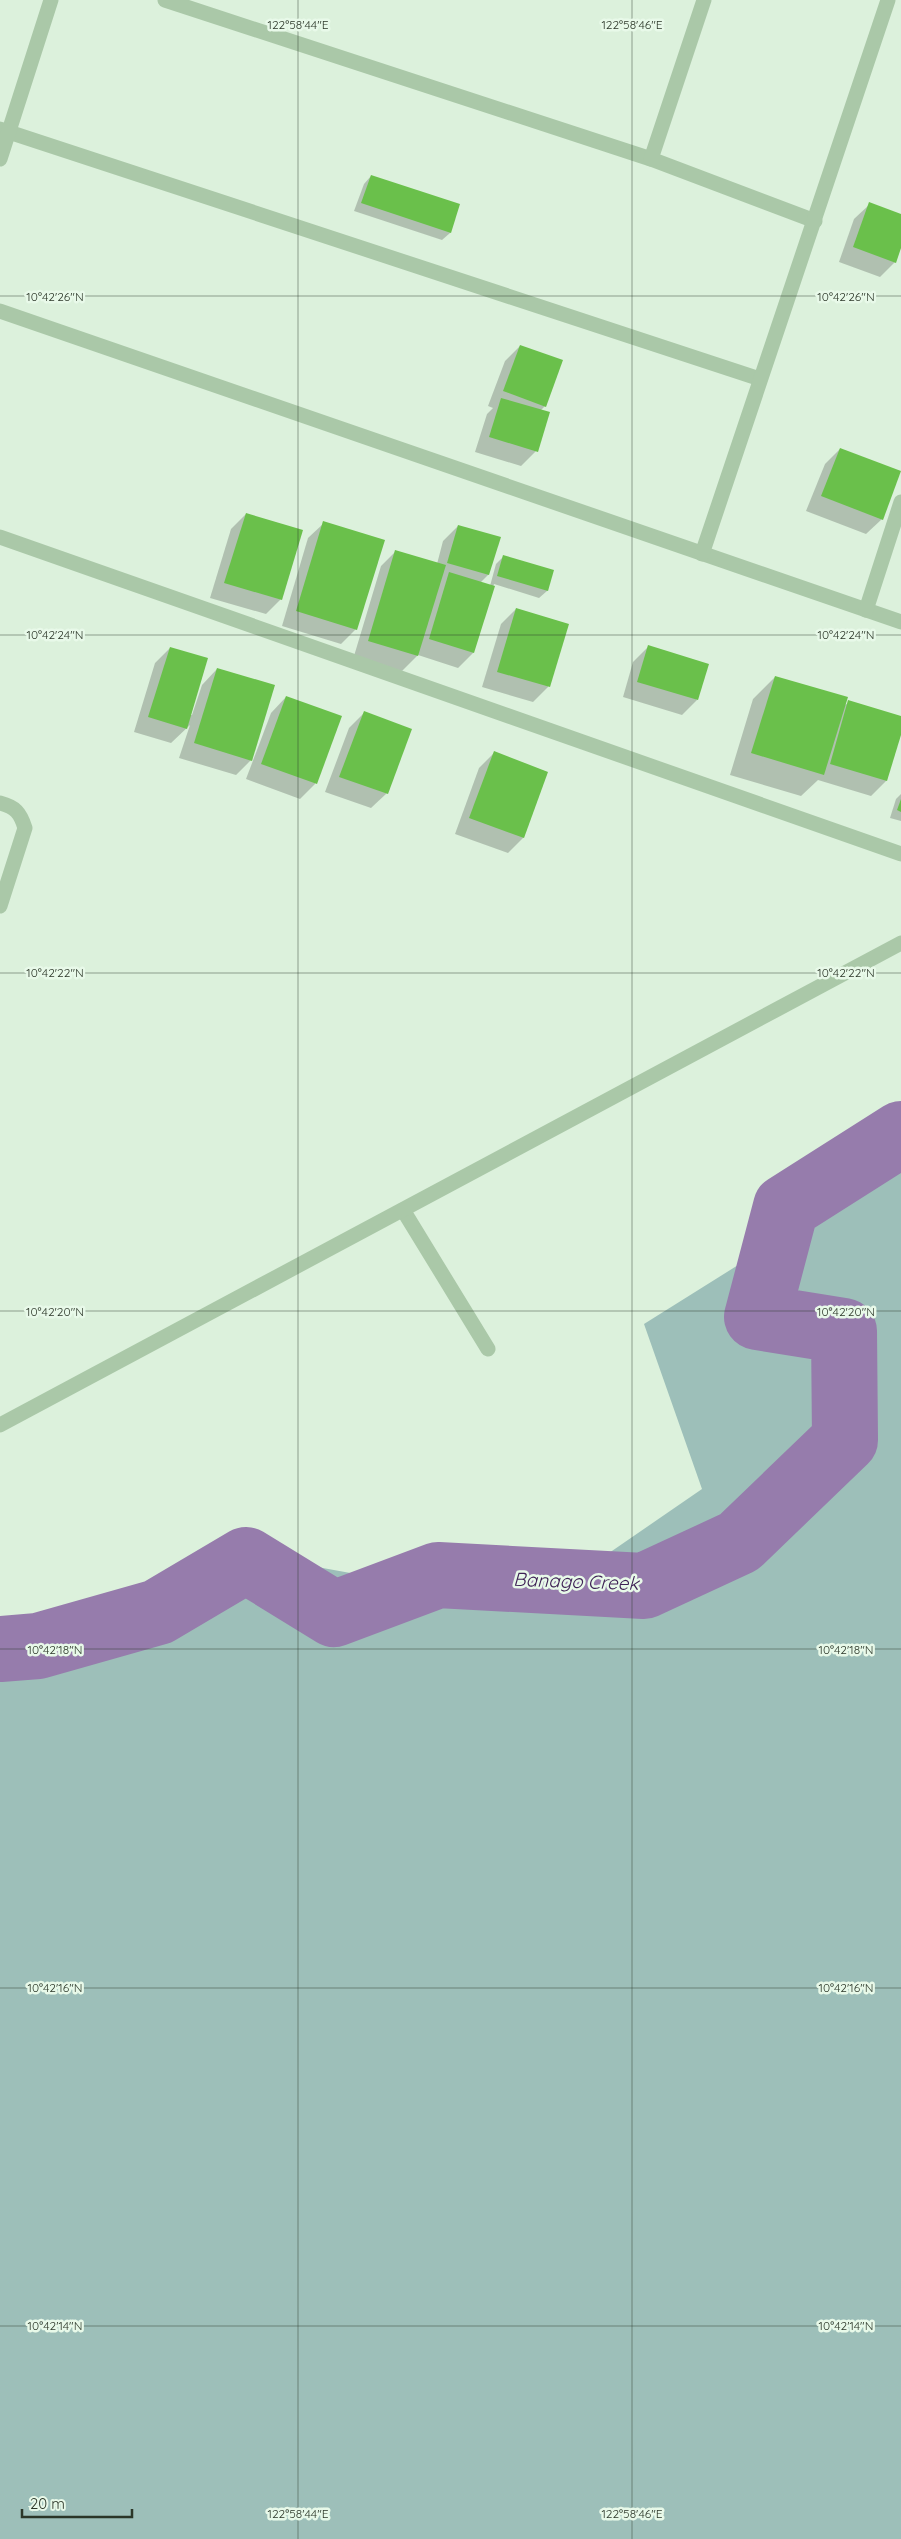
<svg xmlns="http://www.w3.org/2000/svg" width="901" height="2539" font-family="Quicksand,sans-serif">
<rect width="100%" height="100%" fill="#dcf1dc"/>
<polygon fill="#9dbfb9" points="901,1163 901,2539 0,2539 0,1668 68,1665 213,1548 532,1606 702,1489 644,1324"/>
<g fill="#0003">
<polygon points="371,176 459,205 450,233 442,240 354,211 364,184"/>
<polygon points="870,204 901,215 901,244 895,262 880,277 839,262 854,219"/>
<polygon points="520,346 545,406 540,411 536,451 521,466 475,452 487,414 493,408 488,406 505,361"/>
<polygon points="840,449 882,519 866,534 806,511 825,464"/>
<polygon points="246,514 281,599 266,614 210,598 231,529"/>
<polygon points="324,523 356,629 341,644 282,626 308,538"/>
<polygon points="458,526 499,538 488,575 480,583 490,586 496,564 504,556 552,571 547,591 539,598 494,584 473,653 458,668 418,655 402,671 354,656 381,566 396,551 437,564 443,541"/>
<polygon points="516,609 567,624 548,687 533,702 482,687 501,624"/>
<polygon points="648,647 697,700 682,715 623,697 633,662"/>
<polygon points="170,648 190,715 192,715 202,685 217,669 251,760 236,775 179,758 190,725 171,743 134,732 155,663"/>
<polygon points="775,677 843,707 849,702 901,717 901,730 886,781 871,796 818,780 801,796 730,775 753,699"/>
<polygon points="286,697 340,717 315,784 300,799 246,779 271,713"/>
<polygon points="364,713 387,793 371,808 325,792 349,728"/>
<polygon points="494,753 547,772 523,838 508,853 455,834 479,768"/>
<polygon points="901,794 901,821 890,818 896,799"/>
</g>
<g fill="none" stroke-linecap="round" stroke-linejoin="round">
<polyline stroke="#967cac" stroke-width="66" points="0,1649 38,1646 158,1612 246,1560 334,1614 438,1575 644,1586 739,1542 845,1440 844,1331 757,1317 786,1207 901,1134"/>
</g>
<g fill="#6ac04b">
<polygon points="371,175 460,204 451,233 361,203"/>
<polygon points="869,202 901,214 901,248 896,263 853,247"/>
<polygon points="520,345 563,360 546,407 503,391"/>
<polygon points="501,398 550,412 538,452 489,437"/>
<polygon points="840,448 901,471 883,520 821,496"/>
<polygon points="246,513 303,530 282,600 224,583"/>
<polygon points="323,521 385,540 357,630 296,611"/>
<polygon points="458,525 501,537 489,575 447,563"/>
<polygon points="395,550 446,565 418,656 368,641"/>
<polygon points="503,555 554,570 548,591 497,576"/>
<polygon points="449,572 495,586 474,653 429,639"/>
<polygon points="516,608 569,624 550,687 497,672"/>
<polygon points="648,645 709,664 698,700 637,682"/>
<polygon points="170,647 208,658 187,729 148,717"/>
<polygon points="217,668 275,685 252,761 194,743"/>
<polygon points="775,676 848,697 824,775 751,753"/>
<polygon points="286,696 342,716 317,784 261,764"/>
<polygon points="848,700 901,716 901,735 887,781 830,764"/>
<polygon points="364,711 412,729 388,794 339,777"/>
<polygon points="494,751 548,772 524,838 469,818"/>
<polygon points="901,799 901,812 897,810"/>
</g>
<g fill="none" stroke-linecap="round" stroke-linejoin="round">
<g stroke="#aac8a8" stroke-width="15">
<polyline points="165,0 651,159"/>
<polyline points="704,0 651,159 815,221"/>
<polyline points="0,129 760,379"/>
<polyline points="0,159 51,0"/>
<polyline points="0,311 901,622"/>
<polyline points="0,537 901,854"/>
<polyline points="702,554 888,0"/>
<polyline points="866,610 901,502"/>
<path d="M0 803C15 807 20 812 25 828L0 906"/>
<polyline points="403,1210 488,1349"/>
<polyline points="0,1425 901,943"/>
</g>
</g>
<path fill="none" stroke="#2b3628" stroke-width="1" stroke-opacity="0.45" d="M298 0V2539M632 0V2539M0 296H901M0 635H901M0 973H901M0 1311H901M0 1649H901M0 1988H901M0 2326H901"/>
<g text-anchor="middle" stroke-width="5" stroke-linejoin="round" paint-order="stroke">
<g font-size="19" font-style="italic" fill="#3e2055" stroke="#e8f9e9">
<text transform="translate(576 1581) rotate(2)" y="7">Banago Creek</text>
</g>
</g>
<g font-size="12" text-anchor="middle" fill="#2b3628" stroke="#e8f9e9" stroke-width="5" stroke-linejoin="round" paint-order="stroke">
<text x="298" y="29">122°58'44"E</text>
<text x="632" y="29">122°58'46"E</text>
<text x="55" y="301">10°42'26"N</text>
<text x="846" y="301">10°42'26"N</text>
<text x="55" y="639">10°42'24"N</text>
<text x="846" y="639">10°42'24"N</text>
<text x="55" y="977">10°42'22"N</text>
<text x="846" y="977">10°42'22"N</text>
<text x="55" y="1316">10°42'20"N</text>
<text x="846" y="1316">10°42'20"N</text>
<text x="55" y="1654">10°42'18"N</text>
<text x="846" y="1654">10°42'18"N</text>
<text x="55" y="1992">10°42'16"N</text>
<text x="846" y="1992">10°42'16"N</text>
<text x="55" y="2330">10°42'14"N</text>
<text x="846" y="2330">10°42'14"N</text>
<text x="298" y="2518">122°58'44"E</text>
<text x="632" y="2518">122°58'46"E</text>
</g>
<path d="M22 2509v8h110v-8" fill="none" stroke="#2b3628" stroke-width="2.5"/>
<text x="30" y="2509" font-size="15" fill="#2b3628" stroke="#e8f9e9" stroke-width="4" paint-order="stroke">20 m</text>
</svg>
